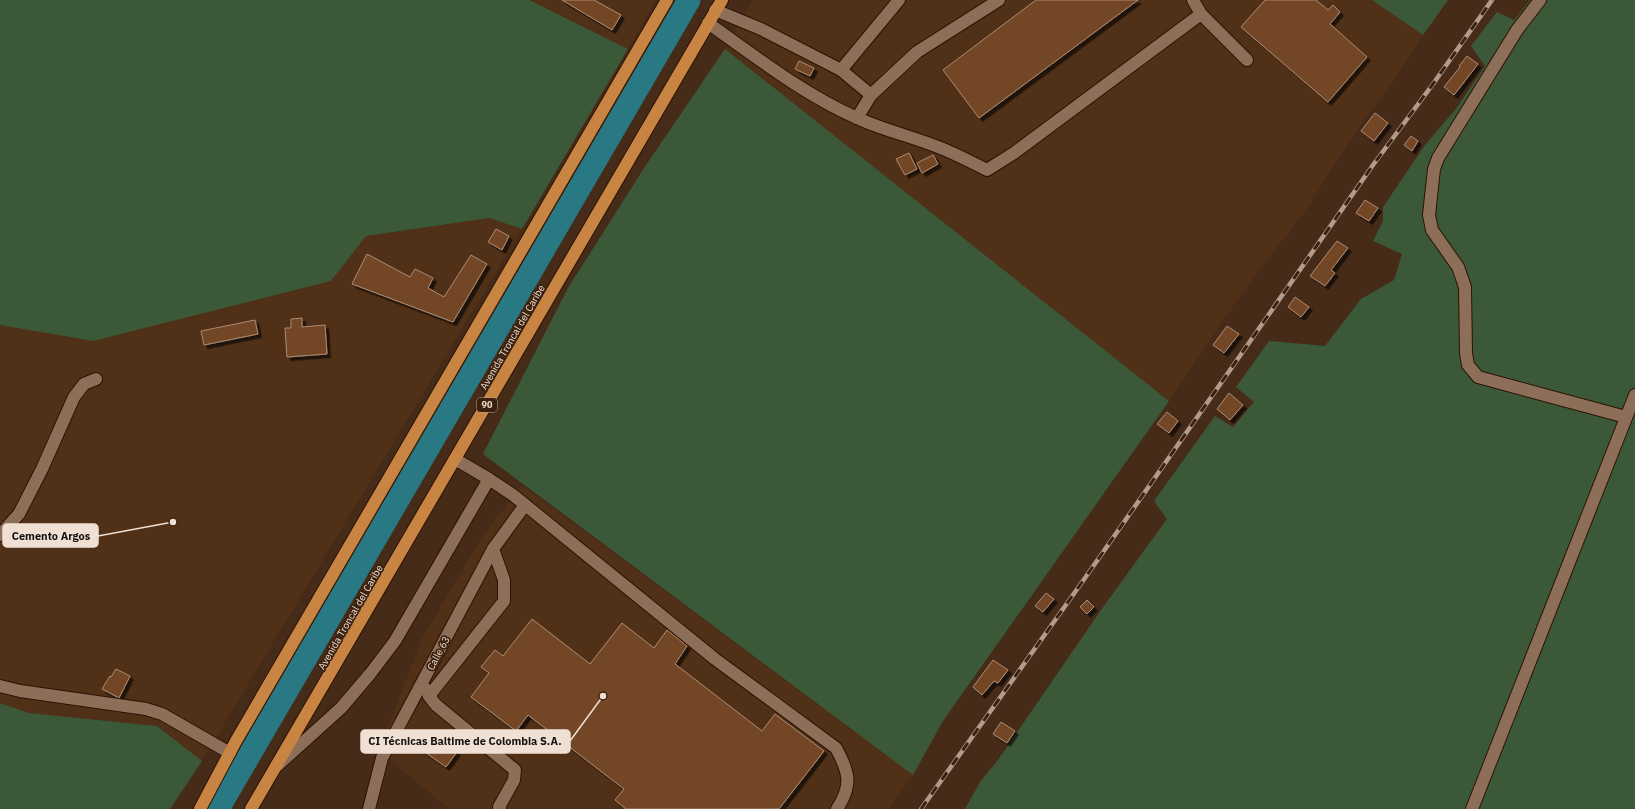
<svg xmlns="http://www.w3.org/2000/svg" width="1635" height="809" font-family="'IBM Plex Sans',sans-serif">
<defs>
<filter id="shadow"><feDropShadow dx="3.5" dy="3.5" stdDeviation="0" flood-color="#0009"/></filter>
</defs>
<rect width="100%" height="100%" fill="#462b18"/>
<g fill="#503017">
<polygon points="529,0 656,0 628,49"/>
<polygon points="753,0 1372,0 1423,35 1395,79 1352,137 1306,210 1245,289 1169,401 725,49"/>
<polygon points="489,218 522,229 202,761 157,726 29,713 0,703 0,325 93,341 331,281 366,236"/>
<polygon points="522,485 913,775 889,809 449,809 379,751 421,640 480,540"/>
</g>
<g fill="#3b5939">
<polygon points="0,0 529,0 628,49 522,229 489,218 366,236 331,281 93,341 0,325"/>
<polygon points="1372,0 1448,0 1423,35"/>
<polygon points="1530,0 1635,0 1635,809 965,809 980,782 998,760 1101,610 1167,519 1154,501 1215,416 1233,427 1254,402 1236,387 1269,341 1325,346 1361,299 1394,280 1402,254 1373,241 1383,221 1383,207 1425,145 1455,110 1485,66 1471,46 1497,12 1514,20"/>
<polygon points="725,49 1169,401 943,721 913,775 483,454 568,288 644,168"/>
<polygon points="0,703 29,713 157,726 202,761 170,809 0,809"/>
</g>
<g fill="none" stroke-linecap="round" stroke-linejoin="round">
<polyline stroke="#297985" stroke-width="23" points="218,809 689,0"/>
</g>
<g fill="#734625" stroke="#ac8c76" filter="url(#shadow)">
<polygon points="562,0 594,0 621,15 612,30"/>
<polygon points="1036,0 1138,0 979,118 943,70"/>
<polygon points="1265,0 1316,0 1328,10 1333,5 1340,12 1330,24 1367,57 1328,102 1241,27"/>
<polygon points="1467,56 1478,64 1454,95 1444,87 1460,67 1459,66"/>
<polygon points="799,61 814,68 810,76 795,69"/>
<polygon points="1375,113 1388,123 1374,141 1361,131"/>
<polygon points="1411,136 1418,141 1412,151 1404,145"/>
<polygon points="909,153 917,169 905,175 896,159"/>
<polygon points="933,155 938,164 922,173 917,163"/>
<polygon points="1365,200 1378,208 1369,221 1356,213"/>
<polygon points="496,229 509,236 502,250 488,242"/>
<polygon points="1337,241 1348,248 1331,270 1335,273 1325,286 1310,276"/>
<polygon points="367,254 410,277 415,269 433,278 428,288 444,297 471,255 487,264 453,322 352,284"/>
<polygon points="1295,297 1309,307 1301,317 1288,307"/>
<polygon points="302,318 302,327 325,325 327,354 287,357 285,328 291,328 291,319"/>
<polygon points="255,320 258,334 204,345 201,331"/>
<polygon points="1227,326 1239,334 1224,353 1213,345"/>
<polygon points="1229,393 1243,405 1230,420 1217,409"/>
<polygon points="1167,412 1178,421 1169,433 1157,424"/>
<polygon points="1046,593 1054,599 1043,612 1035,606"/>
<polygon points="1087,600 1094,607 1087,614 1080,607"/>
<polygon points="532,619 590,664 622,623 654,648 667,630 687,646 675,664 762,731 775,714 824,751 779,809 626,809 615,800 624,789 528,715 516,731 471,697 489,673 481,667 495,650 503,656"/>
<polygon points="993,660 1008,670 998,683 994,681 982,695 973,687"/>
<polygon points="116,669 130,676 119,698 102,689 110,676 111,677"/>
<polygon points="1001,722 1015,731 1007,743 993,734"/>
<polygon points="430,733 457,752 446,767 419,748"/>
</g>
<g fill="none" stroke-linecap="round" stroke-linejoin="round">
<g stroke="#2b1302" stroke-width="14">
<g id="minor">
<polyline points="1193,0 1201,14 1247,60"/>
<polyline points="1540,0 1517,30 1438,158 1434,169 1429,215 1432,230 1458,267 1465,287 1466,353 1468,365 1478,377 1626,417"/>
<polyline points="715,10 761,29 841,70 871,95"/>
<path d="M708 23C756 57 803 94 857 118 885 131 915 137 943 149 958 155 973 163 987 170L1014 153 1201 14"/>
<polyline points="841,70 899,0"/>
<polyline points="857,118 871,95 917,52 999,0"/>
<path d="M455 459 489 479 513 495 715 659 836 748C849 772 853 785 837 809"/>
<polyline points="0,535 19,514 42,469 74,397 84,384 96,379"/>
<polyline points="0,686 20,691 146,709 162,714 230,753"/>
<polyline points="426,689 429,696 436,705 515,770 514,780 499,807 500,809"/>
<polyline points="429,696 504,601 504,580 493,549"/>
<polyline points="278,765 341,708 370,674 395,641 489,479"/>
<polyline points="369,809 382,758 493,549 525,505"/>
<polyline points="1472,809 1635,395"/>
</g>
</g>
<g stroke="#2b1302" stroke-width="14">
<g id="highway">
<polyline points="200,809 236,741 667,0"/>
<polyline points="251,809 722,0"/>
</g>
</g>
<use href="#minor" stroke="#8c6e59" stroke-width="12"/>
<use href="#highway" stroke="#c88442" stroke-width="12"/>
<g stroke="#b09b8d" stroke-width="4.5">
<polyline id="rail" points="921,809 1085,578 1373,165 1433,84 1492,0"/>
</g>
<use href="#rail" stroke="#3b210e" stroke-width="3" stroke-dasharray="9" stroke-linecap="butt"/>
</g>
<g text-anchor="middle" stroke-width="3.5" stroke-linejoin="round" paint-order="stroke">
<rect fill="#3b210e" stroke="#baa698" stroke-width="1" x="477" y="398" width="20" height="14" rx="3"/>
<g font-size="9" font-weight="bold" fill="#f0dfd3">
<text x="487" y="408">90</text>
</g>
<g font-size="10" fill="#f0dfd3" stroke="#3b210e">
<text transform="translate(512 337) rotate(-60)" y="4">Avenida Troncal del Caribe</text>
<text transform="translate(350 617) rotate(-60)" y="4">Avenida Troncal del Caribe</text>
<text transform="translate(438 653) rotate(-62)" y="4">Calle 63</text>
</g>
</g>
<path fill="none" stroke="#f0dfd3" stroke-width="1.5" d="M173 522L98 536M603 696L570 741"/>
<g fill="#f0dfd3" stroke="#3b210e" stroke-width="1.5">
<circle cx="173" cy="522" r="4"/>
<circle cx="603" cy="696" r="4"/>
</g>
<g fill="#f0dfd3" stroke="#f0dfd3" stroke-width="1.5">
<rect x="3" y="524" width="95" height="23" rx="4"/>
<rect x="361" y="730" width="209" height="23" rx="4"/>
</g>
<g font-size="11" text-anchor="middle" font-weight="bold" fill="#111">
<text x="51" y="540">Cemento Argos</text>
<text x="465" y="745">CI Técnicas Baltime de Colombia S.A.</text>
</g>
</svg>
